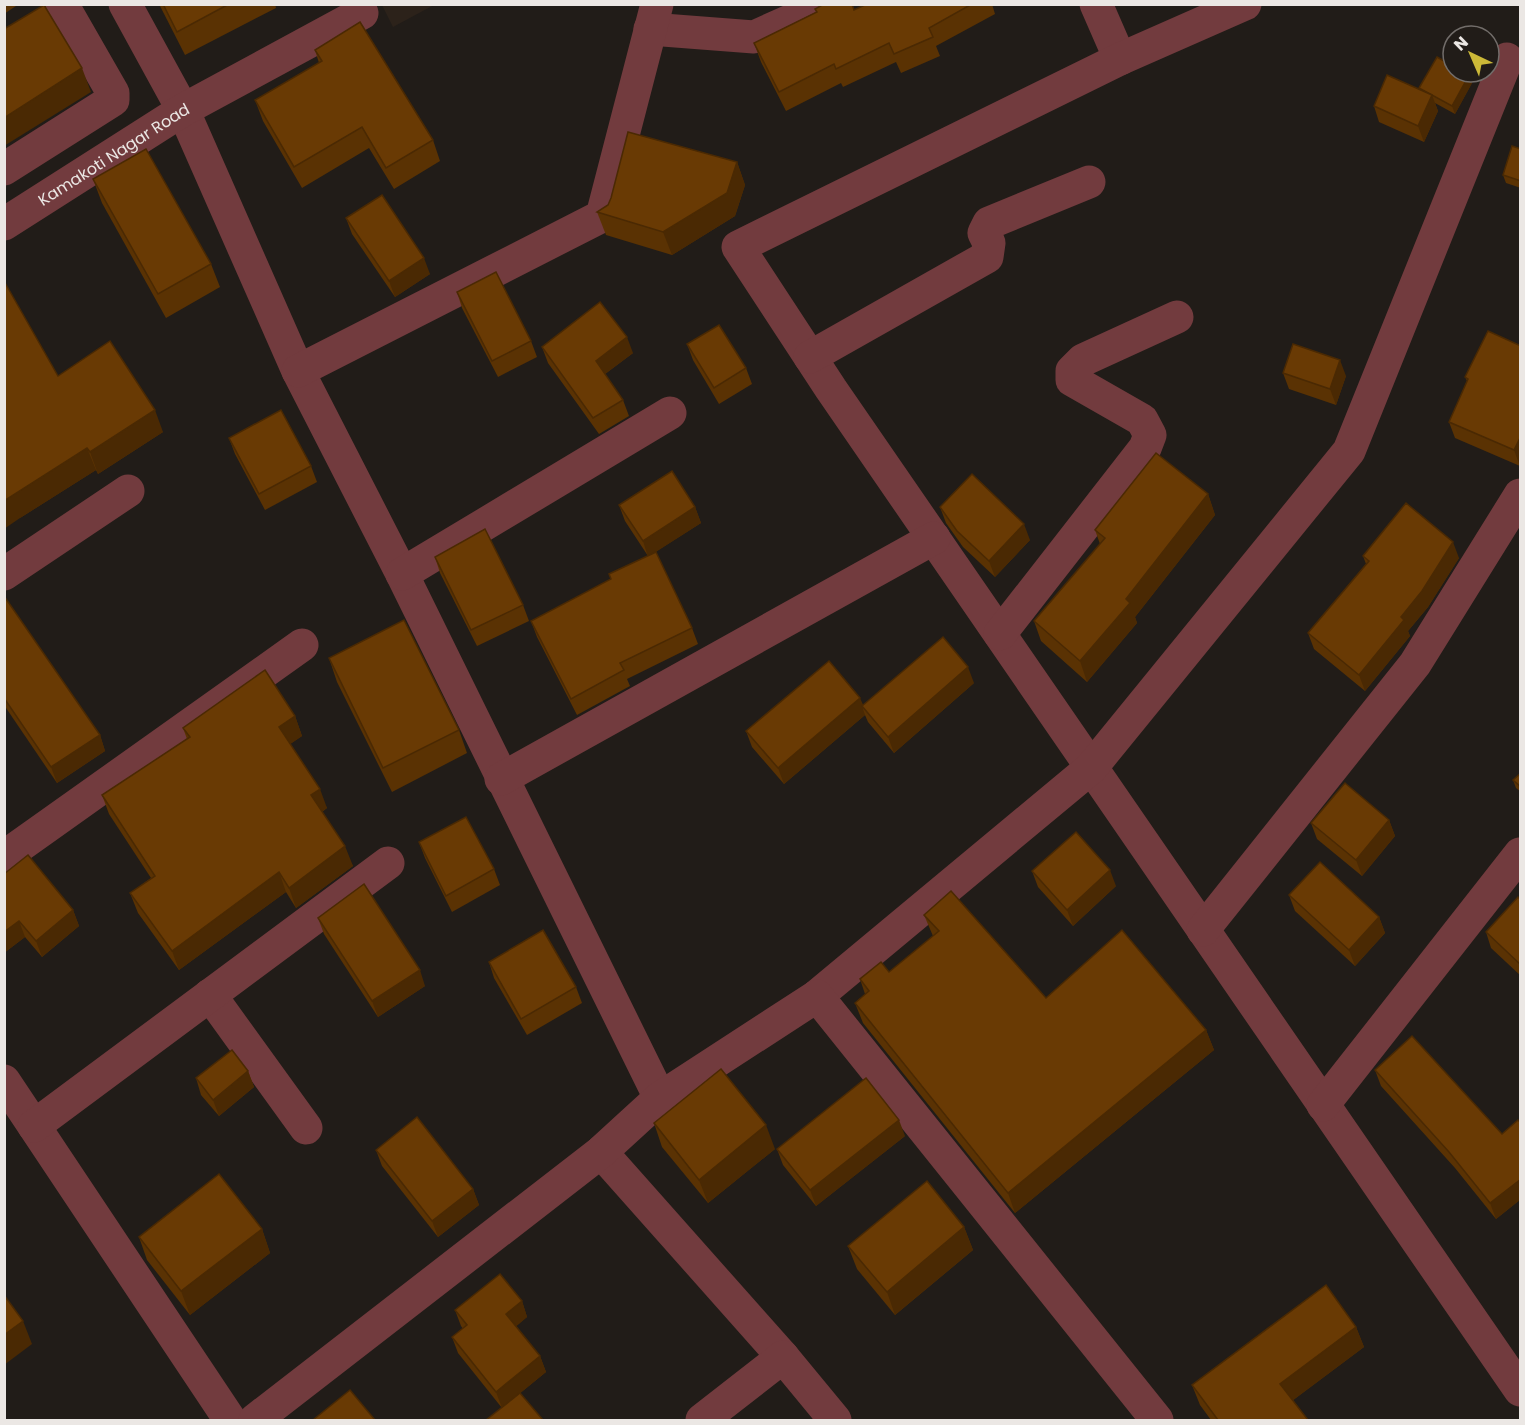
<svg xmlns="http://www.w3.org/2000/svg" width="1525" height="1425" font-family="Poppins,sans-serif">
<rect width="100%" height="100%" fill="#211c18"/>
<polygon fill="#2c221a" points="382,5 434,5 393,27"/>
<g fill="none" stroke-linecap="round" stroke-linejoin="round">
<g stroke="#723b3e" stroke-width="33">
<polyline points="125,4 183,110 298,371 402,574 660,1098"/>
<polyline points="1096,4 1120,59"/>
<polyline points="1245,4 1120,59 738,247 831,389 1520,1390"/>
<polyline points="650,29 754,37 828,4"/>
<polyline points="4,169 113,100 113,93 62,4"/>
<path id="s1" d="M4 224 183 110 362 13"/>
<polyline points="810,357 987,257 989,243 984,233 989,223 1089,182"/>
<polyline points="298,371 602,216 657,4"/>
<polyline points="4,574 128,491"/>
<polyline points="402,574 670,413"/>
<polyline points="1000,634 1145,448 1150,435 1142,420 1072,380 1072,371 1083,360 1177,317"/>
<polyline points="501,779 934,538"/>
<polyline points="4,857 302,645"/>
<polyline points="1203,930 1415,664 1520,495"/>
<polyline points="210,995 306,1128"/>
<polyline points="817,996 1091,768 1349,451 1507,59"/>
<polyline points="4,1081 230,1420"/>
<polyline points="1323,1105 1520,854"/>
<polyline points="34,1126 388,863"/>
<polyline points="601,1152 783,1357"/>
<polyline points="255,1420 601,1152 660,1098 817,996 1157,1420"/>
<polyline points="702,1420 783,1357 835,1420"/>
</g>
</g>
<g fill="#5a3203">
<polygon points="4,4 19,4 4,14"/>
<polygon points="159,4 275,4 276,8 185,55"/>
<polygon points="867,4 992,4 995,14 936,46 940,56 901,73 896,62 843,87 841,83 786,111 761,62 754,43 816,12 854,10"/>
<polygon points="315,50 433,140 440,161 394,189 369,148 302,188 263,121 255,100 319,63"/>
<polygon points="1472,83 1455,114 1435,103 1438,111 1424,142 1379,122 1374,106 1420,90 1419,88"/>
<polygon points="1521,149 1521,188 1506,183 1503,175"/>
<polygon points="737,162 745,185 735,216 672,255 606,235 597,212"/>
<polygon points="93,179 211,264 220,287 166,318 102,203"/>
<polygon points="346,218 430,274 395,297 352,234"/>
<polygon points="457,292 531,341 537,357 498,377 462,308"/>
<polygon points="687,344 746,368 752,384 719,404 693,360"/>
<polygon points="1521,346 1520,466 1455,438 1449,422 1467,381 1465,377"/>
<polygon points="542,347 633,353 605,374 623,400 629,416 599,434 548,363"/>
<polygon points="1283,373 1346,376 1336,405 1289,389"/>
<polygon points="58,376 163,432 98,474 96,470 20,518"/>
<polygon points="229,438 311,466 317,482 265,510 235,454"/>
<polygon points="1208,494 1215,515 1135,617 1137,623 1087,682 1041,641 1034,621 1100,544 1095,530"/>
<polygon points="619,505 695,507 701,523 652,554 692,628 698,644 627,679 630,686 577,715 537,637 531,621 611,579 648,556 625,521"/>
<polygon points="940,507 1030,540 995,577 963,547 946,523"/>
<polygon points="1363,556 1459,558 1428,607 1408,631 1410,636 1365,691 1314,649 1308,633 1366,564"/>
<polygon points="435,557 523,605 529,621 477,646 440,573"/>
<polygon points="4,596 100,735 105,751 57,783 4,705"/>
<polygon points="329,658 459,730 467,753 392,792 337,682"/>
<polygon points="974,683 894,753 868,722 865,715 784,784 752,747 746,731 863,705"/>
<polygon points="295,716 302,736 290,744 327,808 322,812 353,866 296,908 286,892 179,970 138,913 130,893 151,878 109,814 102,795 187,739 183,728"/>
<polygon points="1521,773 1521,792 1516,788 1513,780"/>
<polygon points="1389,820 1395,836 1362,876 1317,839 1311,823"/>
<polygon points="419,842 494,869 500,885 452,912 425,858"/>
<polygon points="1032,871 1116,886 1073,926 1038,887"/>
<polygon points="4,874 73,910 79,926 42,957 25,937 4,953"/>
<polygon points="1289,895 1379,917 1385,933 1355,966 1295,911"/>
<polygon points="1521,900 1521,976 1491,948 1486,932"/>
<polygon points="924,915 1046,998 1206,1030 1214,1050 1015,1213 863,1023 855,1003 865,994 860,979 889,972 933,936"/>
<polygon points="318,918 425,986 378,1017 324,934"/>
<polygon points="489,962 576,987 582,1003 527,1035 494,978"/>
<polygon points="1375,1070 1502,1134 1521,1123 1521,1199 1496,1219 1455,1168 1381,1086"/>
<polygon points="248,1071 254,1087 219,1116 201,1095 196,1078"/>
<polygon points="654,1123 775,1149 708,1203 662,1147"/>
<polygon points="905,1136 816,1206 783,1165 777,1149"/>
<polygon points="376,1150 473,1189 479,1205 438,1237 382,1166"/>
<polygon points="964,1227 973,1250 895,1315 857,1269 848,1246"/>
<polygon points="262,1229 270,1253 190,1315 147,1260 139,1237"/>
<polygon points="522,1301 527,1317 516,1326 540,1356 546,1372 502,1408 458,1353 452,1337 463,1329 461,1326 455,1310"/>
<polygon points="1356,1327 1364,1347 1293,1400 1308,1420 1211,1420 1200,1405 1192,1385"/>
</g>
<g fill="#4a2903">
<polygon points="82,68 91,92 4,146 4,118"/>
<polygon points="1469,75 1472,83 1455,114 1452,106"/>
<polygon points="1432,95 1438,111 1424,142 1418,126"/>
<polygon points="737,162 745,185 735,216 672,255 663,232"/>
<polygon points="424,258 430,274 395,297 389,281"/>
<polygon points="627,337 633,353 601,377 596,361"/>
<polygon points="1340,360 1346,376 1336,405 1330,389"/>
<polygon points="155,410 163,432 98,474 90,452"/>
<polygon points="1521,436 1520,466 1514,450"/>
<polygon points="87,448 96,470 20,518 4,529 4,501"/>
<polygon points="1208,494 1215,515 1135,617 1137,623 1087,682 1080,661 1126,599"/>
<polygon points="695,507 701,523 648,557 643,541"/>
<polygon points="1024,524 1030,540 995,577 989,561"/>
<polygon points="1453,542 1459,558 1428,607 1408,631 1410,636 1365,691 1359,675 1401,617"/>
<polygon points="968,667 974,683 894,753 888,737"/>
<polygon points="860,698 865,709 862,706 865,715 784,784 778,768"/>
<polygon points="295,716 302,736 286,747 279,727"/>
<polygon points="100,735 105,751 57,783 51,767"/>
<polygon points="320,789 327,808 318,814 311,795"/>
<polygon points="1389,820 1395,836 1362,876 1356,860"/>
<polygon points="345,846 353,866 296,908 289,888"/>
<polygon points="1110,870 1116,886 1073,926 1067,910"/>
<polygon points="279,872 286,892 179,970 172,951"/>
<polygon points="73,910 79,926 42,957 36,941"/>
<polygon points="1379,917 1385,933 1355,966 1349,950"/>
<polygon points="19,921 25,937 4,953 4,932"/>
<polygon points="420,970 425,986 378,1017 372,1001"/>
<polygon points="1206,1030 1214,1050 1015,1213 1008,1193"/>
<polygon points="248,1071 254,1087 219,1116 213,1100"/>
<polygon points="899,1120 905,1136 816,1206 810,1190"/>
<polygon points="766,1125 775,1149 708,1203 699,1180"/>
<polygon points="1521,1179 1521,1199 1496,1219 1490,1203"/>
<polygon points="473,1189 479,1205 438,1237 432,1221"/>
<polygon points="964,1227 973,1250 895,1315 887,1292"/>
<polygon points="262,1229 270,1253 190,1315 181,1291"/>
<polygon points="522,1301 527,1317 512,1330 506,1314"/>
<polygon points="23,1321 32,1344 4,1365 4,1335"/>
<polygon points="1356,1327 1364,1347 1288,1404 1280,1384"/>
<polygon points="540,1356 546,1372 502,1408 496,1392"/>
</g>
<g fill="#693a04" stroke="#4a2903" stroke-width="1.5">
<polygon points="163,4 229,4 177,32"/>
<polygon points="824,4 852,4 854,10 867,4 972,4 929,28 933,37 894,54 889,43 836,69 834,64 779,92 754,43 817,12 815,9"/>
<polygon points="44,5 82,68 4,118 4,29"/>
<polygon points="360,22 433,140 386,168 362,127 294,167 255,100 322,61 315,50"/>
<polygon points="1437,57 1453,66 1453,72 1464,72 1469,75 1452,106 1419,88"/>
<polygon points="1387,75 1432,95 1418,126 1374,106"/>
<polygon points="628,132 737,162 727,193 663,232 597,212 608,205 611,198"/>
<polygon points="1512,146 1521,149 1521,181 1503,175"/>
<polygon points="146,149 211,264 158,294 93,179"/>
<polygon points="382,195 424,258 389,281 346,218"/>
<polygon points="496,272 531,341 492,361 457,292"/>
<polygon points="4,281 58,376 110,341 155,410 90,452 87,448 4,501"/>
<polygon points="600,302 627,337 596,361 623,400 593,418 542,347"/>
<polygon points="719,325 746,368 714,388 687,344"/>
<polygon points="1488,331 1521,346 1521,436 1514,450 1449,422 1468,379 1465,377"/>
<polygon points="1293,344 1340,360 1330,389 1283,373"/>
<polygon points="281,410 311,466 259,494 229,438"/>
<polygon points="1156,453 1208,494 1126,599 1130,603 1080,661 1034,621 1105,538 1095,530"/>
<polygon points="672,471 695,507 643,541 619,505"/>
<polygon points="972,474 1024,524 989,561 957,531 940,507"/>
<polygon points="1406,503 1453,542 1422,591 1401,617 1404,620 1359,675 1308,633 1369,561 1363,556"/>
<polygon points="485,529 523,605 471,630 435,557"/>
<polygon points="656,552 692,628 620,663 624,670 571,699 531,621 611,579 609,574"/>
<polygon points="4,596 100,735 51,767 4,698"/>
<polygon points="404,620 459,730 383,768 329,658"/>
<polygon points="943,637 968,667 888,737 862,706"/>
<polygon points="829,661 860,698 778,768 746,731"/>
<polygon points="265,670 295,716 279,727 320,789 311,795 345,846 289,888 279,872 172,951 130,893 155,876 102,795 190,737 183,728"/>
<polygon points="1521,773 1521,787 1513,780"/>
<polygon points="1345,783 1389,820 1356,860 1311,823"/>
<polygon points="466,817 494,869 446,896 419,842"/>
<polygon points="1076,832 1110,870 1067,910 1032,871"/>
<polygon points="28,855 73,910 36,941 19,921 4,932 4,874"/>
<polygon points="1320,862 1379,917 1349,950 1289,895"/>
<polygon points="364,884 420,970 372,1001 318,918"/>
<polygon points="951,891 1046,998 1122,930 1206,1030 1008,1193 855,1003 869,991 860,979 881,962 889,972 939,931 924,915"/>
<polygon points="1518,897 1521,900 1521,965 1486,932"/>
<polygon points="543,930 576,987 521,1019 489,962"/>
<polygon points="1412,1036 1502,1134 1518,1120 1521,1123 1521,1179 1490,1203 1449,1152 1375,1070"/>
<polygon points="232,1050 248,1071 213,1100 196,1078"/>
<polygon points="721,1069 766,1125 699,1180 654,1123"/>
<polygon points="866,1078 899,1120 810,1190 777,1149"/>
<polygon points="417,1117 473,1189 432,1221 376,1150"/>
<polygon points="219,1174 262,1229 181,1291 139,1237"/>
<polygon points="927,1181 964,1227 887,1292 848,1246"/>
<polygon points="500,1274 522,1301 506,1314 540,1356 496,1392 452,1337 467,1325 455,1310"/>
<polygon points="1326,1285 1356,1327 1280,1384 1308,1420 1218,1420 1192,1385"/>
<polygon points="4,1295 23,1321 4,1335"/>
<polygon points="350,1390 375,1420 313,1420"/>
<polygon points="520,1393 543,1420 486,1420"/>
</g>
<g text-anchor="middle" stroke-width="6" stroke-linejoin="round" paint-order="stroke">
<g font-size="16" fill="#ebe7e4" stroke="#211c18">
<text dy="6" stroke="none"><textPath href="#s1" startOffset="130">Kamakoti Nagar Road</textPath></text>
</g>
</g>
<rect width="1525" height="1425" fill="none" stroke="#ebe7e4" stroke-width="12"/>
<g transform="translate(1471 54) rotate(316)"><circle r="28" fill="#211c18" stroke="#726d6a" stroke-width="1.5"/>
<path d="M0-4.5L10 22L0 15L-10 22Z" fill="#ccb938"/>
<text y="-9" font-size="16" font-weight="bold" text-anchor="middle" fill="#ebe7e4">N</text>
</g>
</svg>
